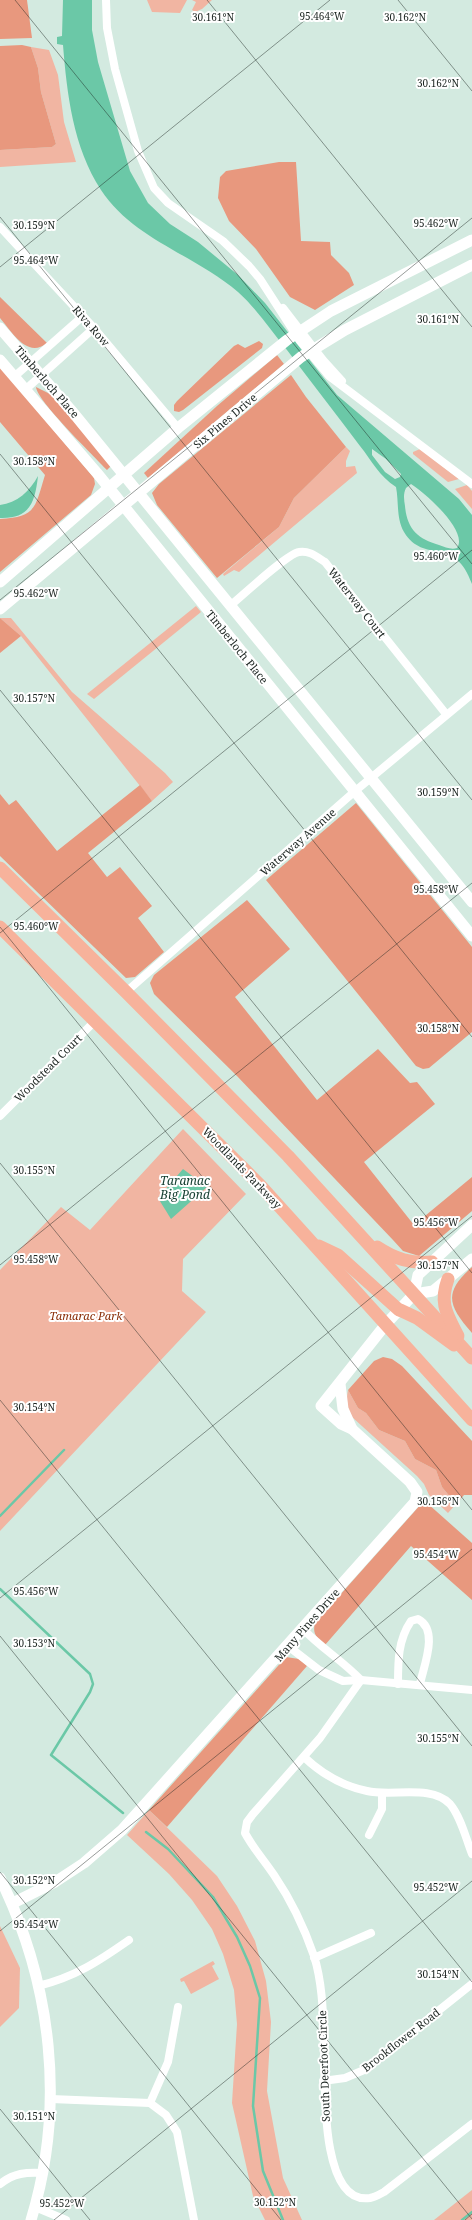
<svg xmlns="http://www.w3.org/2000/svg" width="472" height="2220" font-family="'Noto Serif',serif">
<rect width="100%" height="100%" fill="#d3eae0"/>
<g fill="#f1b5a2">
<polygon points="147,0 187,0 180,13 152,12"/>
<polygon points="192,0 212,0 202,9 195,12 192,10 196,2"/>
<polygon points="31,47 49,50 58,75 64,122 76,162 0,167 0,150 52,147 56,144 41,92 38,68"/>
<polygon points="346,447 350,451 346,461 346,467 355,466 357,473 239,572 234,570 224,576 223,574 279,527 294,498"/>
<polygon points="420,449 459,479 448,482 413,454 413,452"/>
<polygon points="467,485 472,491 472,509 455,489"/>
<polygon points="196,606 201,612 94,699 87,694"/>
<polygon points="0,618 11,618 72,692 165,773 173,782 152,801 21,636"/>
<polygon points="183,1129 246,1194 183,1259 182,1291 206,1312 0,1531 0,1270 61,1207 90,1230"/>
<path d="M348 1390 358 1408 366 1413 379 1430 405 1441 415 1459 436 1470 442 1487 456 1504 448 1513 429 1495 424 1484 417 1476 352 1417C347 1409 346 1399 348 1390Z"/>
<polygon points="149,1810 217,1876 237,1906 255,1941 266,1981 271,2022 267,2091 283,2178 302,2220 265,2220 253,2196 232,2103 237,2024 234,1990 223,1954 212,1929 192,1900 169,1874 127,1835"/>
<polygon points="0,1926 20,1968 19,2008 0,2027"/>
<polygon points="213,1961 215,1964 212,1966 219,1979 191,1994 184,1981 181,1982 180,1979"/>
<polygon points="472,2190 472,2220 434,2220"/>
</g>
<g fill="#e8987e">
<polygon points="0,0 27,0 32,38 0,39"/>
<polygon points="22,45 31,47 38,68 41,92 56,144 52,147 0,150 0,46"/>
<polygon points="279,162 296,162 301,241 330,242 331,255 349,273 354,285 315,310 290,297 256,249 229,221 218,198 220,177 226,171"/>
<path d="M0 297 47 343C27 359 12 332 0 318Z"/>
<polygon points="259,341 263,344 262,348 183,410 179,412 174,411 174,405 177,401 234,346 238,344 245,348"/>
<polygon points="277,355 284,364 148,478 144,473 217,406"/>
<path d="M0 367 94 478 95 484 91 495 0 572V519C37 517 35 507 45 475L0 422Z"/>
<polygon points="291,375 306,397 346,447 294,498 279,527 217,578 157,505 152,493 159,484"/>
<path d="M36 387 52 395 111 466 107 470C94 456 37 401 36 387Z"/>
<polygon points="0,618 21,636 0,653"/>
<polygon points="140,785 152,801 88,853 107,877 120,867 152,906 138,918 164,952 135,977 126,978 0,856 0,794 9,805 16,800 57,851"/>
<polygon points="356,803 472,947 472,1032 429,1068 423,1069 416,1066 266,880"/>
<polygon points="247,900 290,949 235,997 317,1100 378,1049 410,1083 417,1082 435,1104 364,1162 414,1225 472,1177 472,1211 419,1256 403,1251 393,1240 237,1076 154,994 150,983 154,975"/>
<path d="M472 1267V1333C448 1305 443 1293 472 1267Z"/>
<polygon points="383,1357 392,1359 402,1366 472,1441 472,1495 464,1495 456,1504 442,1487 436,1470 415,1459 405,1441 379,1430 366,1413 358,1408 348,1390 374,1361"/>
<path d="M422 1503H427L472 1543V1600L411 1546 325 1645C317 1638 312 1634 315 1623Z"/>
<polygon points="286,1657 299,1659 307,1666 167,1827 149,1810"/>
</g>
<g fill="#6bc8a7" fill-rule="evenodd">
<path d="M63 0H92V30L98 62 130 171 148 203 170 224 198 242 238 275 265 303 337 395 459 499 472 515V584C455 535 424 565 404 532 396 518 399 502 396 487 379 476 372 461 360 446 336 414 311 382 287 350 271 331 257 309 238 292 195 255 133 239 101 190 73 147 67 94 63 45L57 44V37L62 36ZM372 449 386 459 401 474 400 477 395 479 385 472 372 455ZM411 484C424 492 469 531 457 548 451 550 445 547 439 545 418 539 407 529 405 506 404 500 403 494 406 488Z"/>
<path d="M38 476C35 502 30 519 0 518V505C17 503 30 491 38 476Z"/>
<polygon points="183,1169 207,1187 171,1219 158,1198"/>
</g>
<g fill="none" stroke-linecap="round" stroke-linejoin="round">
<g stroke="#6bc8a7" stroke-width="2.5">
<polyline points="0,1516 64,1450"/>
<polyline points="0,1589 90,1674 93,1684 90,1692 51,1755 123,1813"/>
<polyline points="146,1832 168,1849 213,1897 237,1937 250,1966 260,1998 253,2106 263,2171 283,2220"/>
<polyline points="462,2220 472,2212"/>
</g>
<g stroke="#fff" stroke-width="8">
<polyline points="106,0 107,28 115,69 138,151 154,188 168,203 223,241 249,266 260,279 300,341 329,376 472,484"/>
<polyline points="0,227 94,328 178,428"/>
<polyline points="283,308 323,360 342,381"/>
<polyline points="15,376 83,316"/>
<polyline points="26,389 94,328"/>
<path d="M231 605C243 595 287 554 299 552 309 550 317 557 325 562L446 714"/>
<polyline points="126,992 354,792 472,694"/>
<polyline points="0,1116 95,1021"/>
<path d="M303 1629C321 1648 343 1661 361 1680"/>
<polyline points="288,1646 319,1670 343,1681 361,1680 472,1690"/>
<path d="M361 1680 320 1738 253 1814 247 1822 245 1833C253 1848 264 1860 274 1875 291 1900 304 1927 314 1956 322 1981 323 2011 324 2037 326 2067 316 2206 370 2198 375 2197 380 2194 384 2192L472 2124"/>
<path d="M398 1684C398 1661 398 1640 411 1621L418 1619C439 1630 424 1665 420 1684"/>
<path d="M304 1757C322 1774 342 1786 367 1791 392 1797 431 1784 450 1804 461 1817 466 1839 472 1854"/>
<polyline points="369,1835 382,1809 382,1793"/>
<polyline points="314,1958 371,1933"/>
<path d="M38 1986C75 1977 99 1961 129 1940"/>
<polyline points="323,2081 345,2078 364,2070 472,1984"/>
<polyline points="51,2099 150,2103"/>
<polyline points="150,2103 166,2115 177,2132 194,2220"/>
<polyline points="150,2103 168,2062 178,2007"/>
<path d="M0 2184C14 2173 26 2172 43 2173"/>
<polyline points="35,2207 66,2220"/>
</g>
<g stroke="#fff" stroke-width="11">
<polyline points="0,328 71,410 472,902"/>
<polyline points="0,360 97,473 472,936"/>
<polyline points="0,582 178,428 287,340 331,311 472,240"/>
<polyline points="0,609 301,357 345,330 472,265"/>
<polyline points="414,1294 433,1291 472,1259"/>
<polyline points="340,1384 343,1409 352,1429"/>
<path d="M0 1878C52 1984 66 2106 31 2220"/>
<polyline points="13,1903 55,1882 84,1863 122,1830 415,1502 417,1492 410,1482 352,1429 341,1424 321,1406 386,1324 414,1294 418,1275 472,1225"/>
</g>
<g stroke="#f7b29b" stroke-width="13">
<polyline points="0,868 126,992 288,1156 472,1358"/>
<polyline points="0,927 260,1185 472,1420"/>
<polyline points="319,1246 338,1255 399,1310"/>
<path d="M377 1247C395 1259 411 1264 432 1262"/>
<path d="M448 1279C439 1304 447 1314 458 1336"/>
<polyline points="400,1310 417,1318 454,1345"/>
</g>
</g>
<path fill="none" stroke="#1b2420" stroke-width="1" stroke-opacity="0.45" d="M15 0 472 564M207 0 472 327M398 0 472 91M0 217 472 800M0 267 330 0M0 454 472 1037M0 600 472 218M0 690 472 1273M0 927 472 1510M0 933 472 550M0 1163 472 1746M0 1265 472 883M0 1400 472 1982M0 1598 472 1216M0 1636 472 2219M0 1872 281 2220M0 1931 472 1549M0 2109 90 2220M54 2220 472 1881M465 2220 472 2214"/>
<g text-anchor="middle" stroke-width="4" stroke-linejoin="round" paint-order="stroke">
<g font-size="11" fill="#1b2420" stroke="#fff">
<text transform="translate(91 326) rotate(49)" y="4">Riva Row</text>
<text transform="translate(47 382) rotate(49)" y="4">Timberloch Place</text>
<text transform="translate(225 421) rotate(-40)" y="4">Six Pines Drive</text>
<text transform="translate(357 603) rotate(52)" y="4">Waterway Court</text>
<text transform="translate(237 647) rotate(51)" y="4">Timberloch Place</text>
<text transform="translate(298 842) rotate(-41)" y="4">Waterway Avenue</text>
<text transform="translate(48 1068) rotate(-45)" y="4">Woodstead Court</text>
<text transform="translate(242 1168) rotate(46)" y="4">Woodlands Parkway</text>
<text transform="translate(307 1625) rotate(-49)" y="4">Many Pines Drive</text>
<text transform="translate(401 2040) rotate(-38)" y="4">Brookflower Road</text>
<text transform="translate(324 2066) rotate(-92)" y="4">South Deerfoot Circle</text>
</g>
<g font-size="11" font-style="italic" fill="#882c05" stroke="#fff">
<text x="86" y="1320">Tamarac Park</text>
</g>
<g font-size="12" font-style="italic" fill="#164032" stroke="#fff">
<text x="185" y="1185">Taramac<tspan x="185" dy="14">Big Pond</tspan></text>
</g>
</g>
<g font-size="10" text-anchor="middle" fill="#1b2420" stroke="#fff" stroke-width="4" stroke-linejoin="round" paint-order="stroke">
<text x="322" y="20">95.464°W</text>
<text x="213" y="21">30.161°N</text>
<text x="405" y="21">30.162°N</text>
<text x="438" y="87">30.162°N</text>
<text x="436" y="227">95.462°W</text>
<text x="34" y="229">30.159°N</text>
<text x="36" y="264">95.464°W</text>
<text x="438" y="323">30.161°N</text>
<text x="34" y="465">30.158°N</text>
<text x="436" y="560">95.460°W</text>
<text x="36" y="597">95.462°W</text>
<text x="34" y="702">30.157°N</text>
<text x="438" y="796">30.159°N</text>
<text x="436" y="893">95.458°W</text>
<text x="36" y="930">95.460°W</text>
<text x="438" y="1032">30.158°N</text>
<text x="34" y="1174">30.155°N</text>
<text x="436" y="1226">95.456°W</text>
<text x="36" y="1263">95.458°W</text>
<text x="438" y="1269">30.157°N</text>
<text x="34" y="1411">30.154°N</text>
<text x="438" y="1505">30.156°N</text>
<text x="436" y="1558">95.454°W</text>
<text x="36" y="1595">95.456°W</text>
<text x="34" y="1647">30.153°N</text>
<text x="438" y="1742">30.155°N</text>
<text x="34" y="1884">30.152°N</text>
<text x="436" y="1891">95.452°W</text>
<text x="36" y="1928">95.454°W</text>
<text x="438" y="1978">30.154°N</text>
<text x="34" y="2120">30.151°N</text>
<text x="275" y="2206">30.152°N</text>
<text x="62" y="2207">95.452°W</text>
</g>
</svg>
